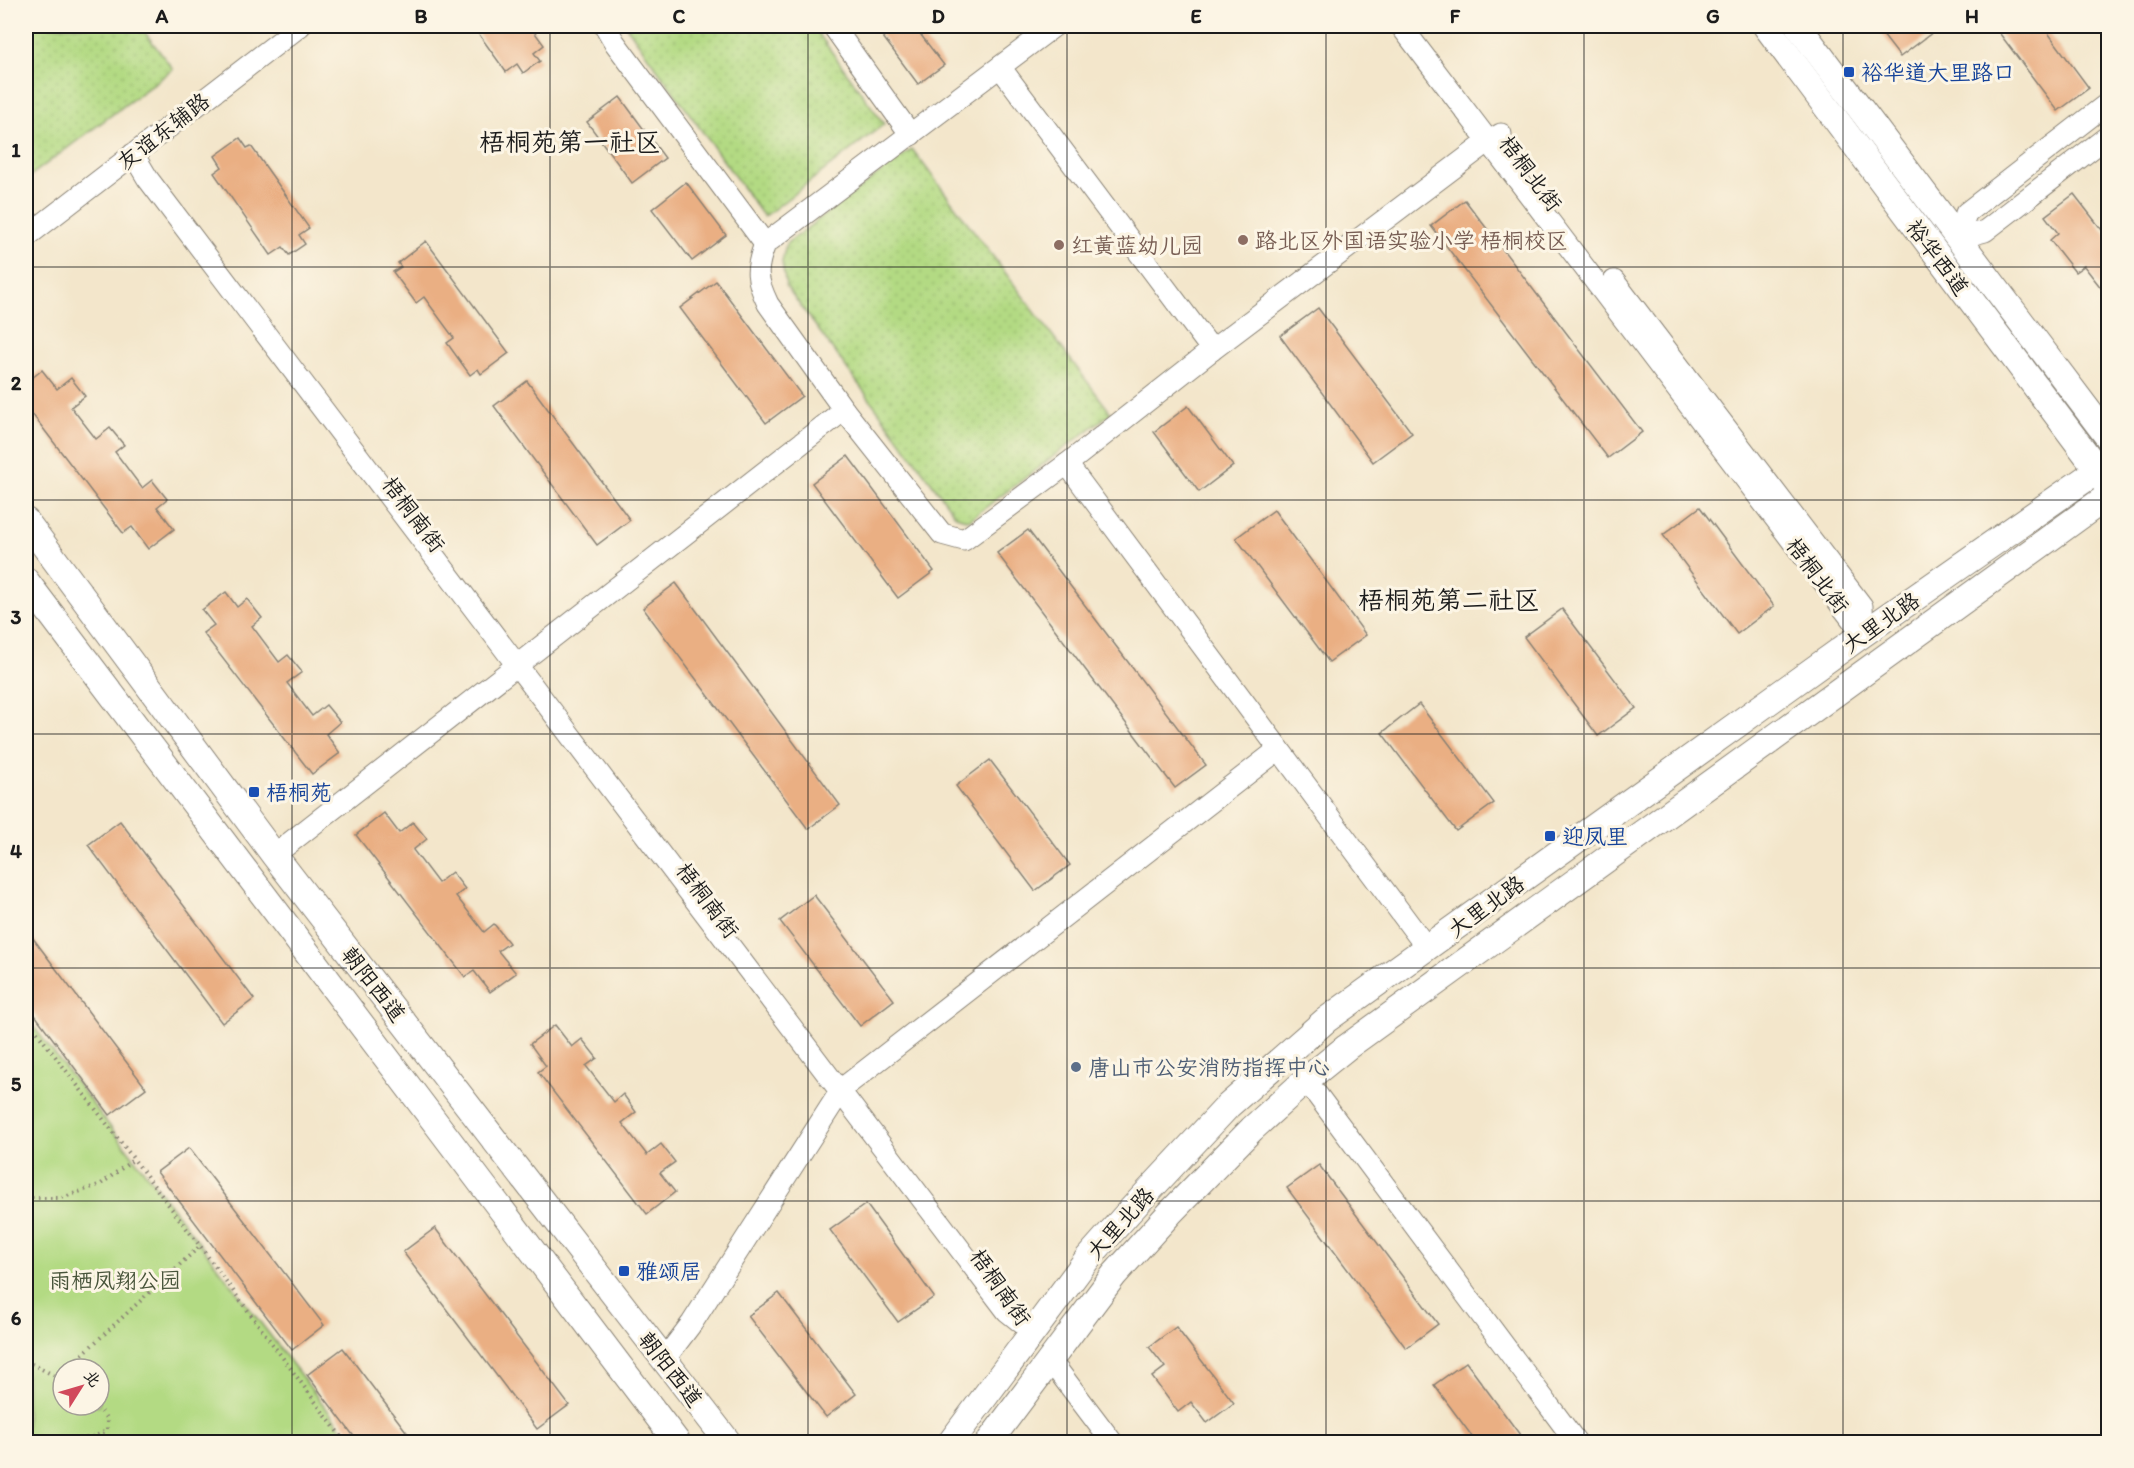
<svg xmlns="http://www.w3.org/2000/svg" width="2134" height="1468" font-family="Itim,'LXGW WenKai TC',sans-serif">
<defs>
<pattern id="grass-dots" width="8" height="8" patternUnits="userSpaceOnUse" patternTransform="scale(1.5)"><rect width="8" height="8" fill="#b3da83"/><path d="M2 2h.1M6 6h.1" fill="none" stroke="#99ba71" stroke-width="1.8" stroke-linecap="round"/></pattern>
</defs>
<rect width="100%" height="100%" fill="#fcf5e5"/>
<filter id="ink" filterUnits="userSpaceOnUse"><feTurbulence type="fractalNoise" baseFrequency=".0167" numOctaves="2"/><feDisplacementMap in="SourceGraphic" scale="12" xChannelSelector="R" yChannelSelector="G"/><feConvolveMatrix kernelMatrix="1 2 1 2 8 2 1 2 1" color-interpolation-filters="sRGB"/></filter>
<filter id="wash" filterUnits="userSpaceOnUse"><feTurbulence type="fractalNoise" baseFrequency=".008" numOctaves="4" result="noise"/><feDisplacementMap in="SourceGraphic" scale="24" xChannelSelector="R" yChannelSelector="G"/><feGaussianBlur stdDeviation="1.35" result="paint"/><feColorMatrix in="noise" values="0 0 0 0 0 0 0 0 0 0 0 0 0 0 0 0 0 1.4 0 .05"/><feComposite in="paint" operator="in"/></filter>
<g filter="url(#wash)">
<rect width="100%" height="100%" fill="#f3e6cb"/>
<g fill="url(#grass-dots)" stroke="#687b50" stroke-width="1.5">
<polygon points="26,26 140,26 173,69 26,179"/>
<polygon points="626,26 813,26 884,124 764,217"/>
<polygon points="912,149 1111,413 969,520 956,516 786,286 782,262 786,244"/>
</g>
<path fill="#b3da83" stroke="#687b50" stroke-width="1.5" fill-rule="evenodd" d="M26 1017 352 1442H26ZM63 1369H99V1405H63Z"/>
<g id="blocks">
<g fill="#eaaf83">
<polygon points="473,26 530,26 544,45 534,53 540,61 523,73 517,64 506,72"/>
<polygon points="889,26 914,26 944,65 918,84 880,33"/>
<polygon points="1876,26 1941,26 1900,57"/>
<polygon points="1994,26 2043,26 2089,88 2058,111"/>
<polygon points="620,97 665,158 632,183 587,122"/>
<polygon points="240,138 247,148 251,146 309,228 299,235 305,244 289,255 283,247 271,255 214,173 222,167 215,156"/>
<polygon points="686,182 726,235 692,261 652,209"/>
<polygon points="2074,194 2109,239 2109,298 2084,266 2075,272 2050,240 2058,233 2045,216"/>
<polygon points="1465,200 1642,432 1608,458 1431,226"/>
<polygon points="426,241 509,353 481,374 478,369 470,375 447,343 454,338 424,297 416,303 393,272 401,267 398,263"/>
<polygon points="716,281 802,396 766,423 680,308"/>
<polygon points="1318,308 1412,433 1373,462 1280,336"/>
<polygon points="42,370 57,389 71,378 85,396 71,407 96,439 110,428 124,445 115,452 142,488 152,480 167,499 157,507 174,529 148,549 132,527 123,533 26,406 26,383"/>
<polygon points="527,381 630,520 597,545 494,406"/>
<polygon points="1188,406 1233,466 1199,492 1154,432"/>
<polygon points="848,456 934,571 898,598 812,483"/>
<polygon points="1700,507 1774,606 1737,634 1663,535"/>
<polygon points="1274,510 1366,635 1329,662 1236,538"/>
<polygon points="1028,530 1206,765 1175,788 997,553"/>
<polygon points="676,583 840,805 808,829 643,608"/>
<polygon points="226,592 237,607 247,599 262,618 252,626 279,662 288,655 302,672 287,683 312,716 326,705 340,722 326,734 340,753 312,774 203,633 214,625 202,610"/>
<polygon points="1562,609 1636,708 1598,736 1524,637"/>
<polygon points="1419,704 1494,803 1456,831 1382,733"/>
<polygon points="990,760 1070,865 1035,891 956,786"/>
<polygon points="384,813 399,833 413,822 427,839 413,850 438,883 452,872 465,889 456,896 484,932 494,924 509,943 498,951 516,973 490,992 474,971 465,977 356,835"/>
<polygon points="120,821 254,999 222,1023 88,845"/>
<polygon points="814,895 894,1000 860,1026 780,921"/>
<polygon points="26,929 146,1088 110,1115 26,1003"/>
<polygon points="555,1025 572,1047 582,1039 597,1058 586,1066 614,1102 623,1094 636,1112 622,1123 647,1155 661,1144 675,1162 660,1173 675,1192 647,1214 538,1072 546,1066 530,1044"/>
<polygon points="189,1148 324,1325 292,1350 157,1172"/>
<polygon points="1319,1165 1438,1324 1406,1348 1287,1188"/>
<polygon points="866,1204 934,1297 898,1322 830,1230"/>
<polygon points="435,1228 569,1405 537,1429 403,1252"/>
<polygon points="779,1293 856,1394 826,1417 748,1316"/>
<polygon points="1176,1327 1234,1403 1207,1423 1191,1402 1178,1412 1152,1377 1165,1367 1149,1347"/>
<polygon points="343,1348 415,1443 359,1443 307,1375"/>
<polygon points="1466,1362 1526,1443 1477,1443 1434,1385"/>
</g>
</g>
</g>
<g filter="url(#ink)">
<use href="#blocks" fill-opacity="0" stroke="#888174" stroke-width="1.5"/>
<g fill="none" stroke-linecap="round" stroke-linejoin="round">
<g stroke="#888174" stroke-width="23">
<g id="minor">
<polyline points="605,26 615,43 765,244"/>
<polyline points="833,26 911,135"/>
<path d="M1054 26 765 244C755 270 756 279 768 304L844 410 942 534 964 540 1067 464 1212 350 1489 141 1501 134"/>
<polyline points="1401,26 1863,634"/>
<polyline points="1000,67 1212,350"/>
<polyline points="133,154 148,179 1007,1311 1033,1332"/>
<polyline points="26,237 300,26"/>
<polyline points="1959,238 1966,213 2108,103"/>
<polyline points="1959,238 1985,231 2108,136"/>
<polyline points="1614,281 1862,606 1863,634"/>
<polyline points="1067,464 1427,948"/>
<polyline points="274,855 844,410"/>
<polyline points="1306,1080 1576,1442"/>
<polyline points="664,1360 692,1323 840,1092 848,1084 1279,749"/>
<polyline points="1050,1360 1112,1442"/>
</g>
</g>
<g stroke="#888174" stroke-width="28">
<g id="major">
<polyline points="1766,26 2098,470 2105,483"/>
<polyline points="1798,26 2108,437"/>
<polyline points="26,521 274,855 728,1442"/>
<polyline points="26,581 677,1442"/>
<polyline points="951,1442 1088,1258 1128,1213 1228,1106 1326,1020 1863,634 2098,470 2108,464"/>
<polyline points="989,1442 1114,1275 1170,1213 1252,1129 1306,1080 1347,1047 2108,496"/>
</g>
</g>
<g stroke="#888174" stroke-width="4" stroke-dasharray="1.5 4.5" stroke-linecap="butt">
<polyline points="26,1018 200,1246 345,1442"/>
<polyline points="26,1198 62,1198 101,1184 134,1159"/>
<polyline points="26,1361 63,1380"/>
<polyline points="73,1369 76,1360 200,1246"/>
<path d="M50 1442C70 1438 90 1442 107 1430V1419L96 1405"/>
</g>
<use href="#minor" stroke="#fff" stroke-width="21"/>
<use href="#major" stroke="#fff" stroke-width="26"/>
</g>
</g>
<path fill="none" stroke="#1c1c1c" stroke-width="1.5" stroke-opacity="0.55" d="M292 26V1442M550 26V1442M808 26V1442M1067 26V1442M1326 26V1442M1584 26V1442M1843 26V1442M26 267H2108M26 500H2108M26 734H2108M26 968H2108M26 1201H2108"/>
<g fill="#1a4fb4" stroke="#fcf5e5" stroke-width="2">
<rect x="1843" y="66" width="12" height="12" rx="3"/>
<rect x="248" y="786" width="12" height="12" rx="3"/>
<rect x="1544" y="830" width="12" height="12" rx="3"/>
<rect x="618" y="1265" width="12" height="12" rx="3"/>
</g>
<g fill="#8d6e63" stroke="#fcf5e5" stroke-width="2">
<circle cx="1243" cy="240" r="6"/>
<circle cx="1059" cy="245" r="6"/>
</g>
<circle fill="#5c6f8a" stroke="#fcf5e5" stroke-width="2" cx="1076" cy="1067" r="6"/>
<g text-anchor="middle" stroke-width="6" stroke-linejoin="round" paint-order="stroke">
<g font-size="22" fill="#164399" stroke="#fcf5e5" text-anchor="start">
<text x="1861" y="80">裕华道大里路口</text>
<text x="266" y="800">梧桐苑</text>
<text x="1562" y="844">迎凤里</text>
<text x="636" y="1279">雅颂居</text>
</g>
<g font-size="22" fill="#1c1c1c" stroke="#fcf5e5">
<text transform="translate(163 131) rotate(-38)" y="8">友谊东辅路</text>
<text transform="translate(1531 173) rotate(53)" y="8">梧桐北街</text>
<text transform="translate(1938 257) rotate(53)" y="8">裕华西道</text>
<text transform="translate(414 514) rotate(53)" y="8">梧桐南街</text>
<text transform="translate(1818 575) rotate(53)" y="8">梧桐北街</text>
<text transform="translate(1881 622) rotate(-35)" y="8">大里北路</text>
<text transform="translate(708 900) rotate(53)" y="8">梧桐南街</text>
<text transform="translate(1486 906) rotate(-36)" y="8">大里北路</text>
<text transform="translate(374 984) rotate(52)" y="8">朝阳西道</text>
<text transform="translate(1120 1223) rotate(-48)" y="8">大里北路</text>
<text transform="translate(1001 1287) rotate(55)" y="8">梧桐南街</text>
<text transform="translate(671 1369) rotate(52)" y="8">朝阳西道</text>
</g>
<g font-size="22" fill="#785e54" stroke="#fcf5e5" text-anchor="start">
<text x="1255" y="248">路北区外国语实验小学 梧桐校区</text>
<text x="1071" y="253">红黄蓝幼儿园</text>
</g>
<g font-size="22" fill="#4e5e75" stroke="#fcf5e5" text-anchor="start">
<text x="1088" y="1075">唐山市公安消防指挥中心</text>
</g>
<g font-size="22" fill="#49553b" stroke="#fcf5e5">
<text x="115" y="1288">雨栖凤翔公园</text>
</g>
<g font-size="26" fill="#1c1c1c" stroke="#fcf5e5">
<text x="570" y="151">梧桐苑第一社区</text>
<text x="1449" y="609">梧桐苑第二社区</text>
</g>
</g>
<rect width="2134" height="1468" fill="none" stroke="#fcf5e5" stroke-width="66"/>
<g transform="translate(81 1387) rotate(53)"><circle r="28" fill="#fcf5e5" stroke="#a29e95" stroke-width="1.5"/>
<path d="M0-4.5L10 22L0 15L-10 22Z" fill="#d1495b"/>
<text y="-9" font-size="16" font-weight="bold" text-anchor="middle" fill="#1c1c1c">北</text>
</g>
<rect x="33" y="33" width="2068" height="1402" fill="none" stroke="#1c1c1c" stroke-width="2"/>
<g font-size="20" text-anchor="middle" font-weight="bold" fill="#1c1c1c">
<text x="162" y="23">A</text>
<text x="421" y="23">B</text>
<text x="679" y="23">C</text>
<text x="938" y="23">D</text>
<text x="1196" y="23">E</text>
<text x="1455" y="23">F</text>
<text x="1713" y="23">G</text>
<text x="1972" y="23">H</text>
<text x="16" y="157">1</text>
<text x="16" y="390">2</text>
<text x="16" y="624">3</text>
<text x="16" y="858">4</text>
<text x="16" y="1091">5</text>
<text x="16" y="1325">6</text>
</g>
</svg>
